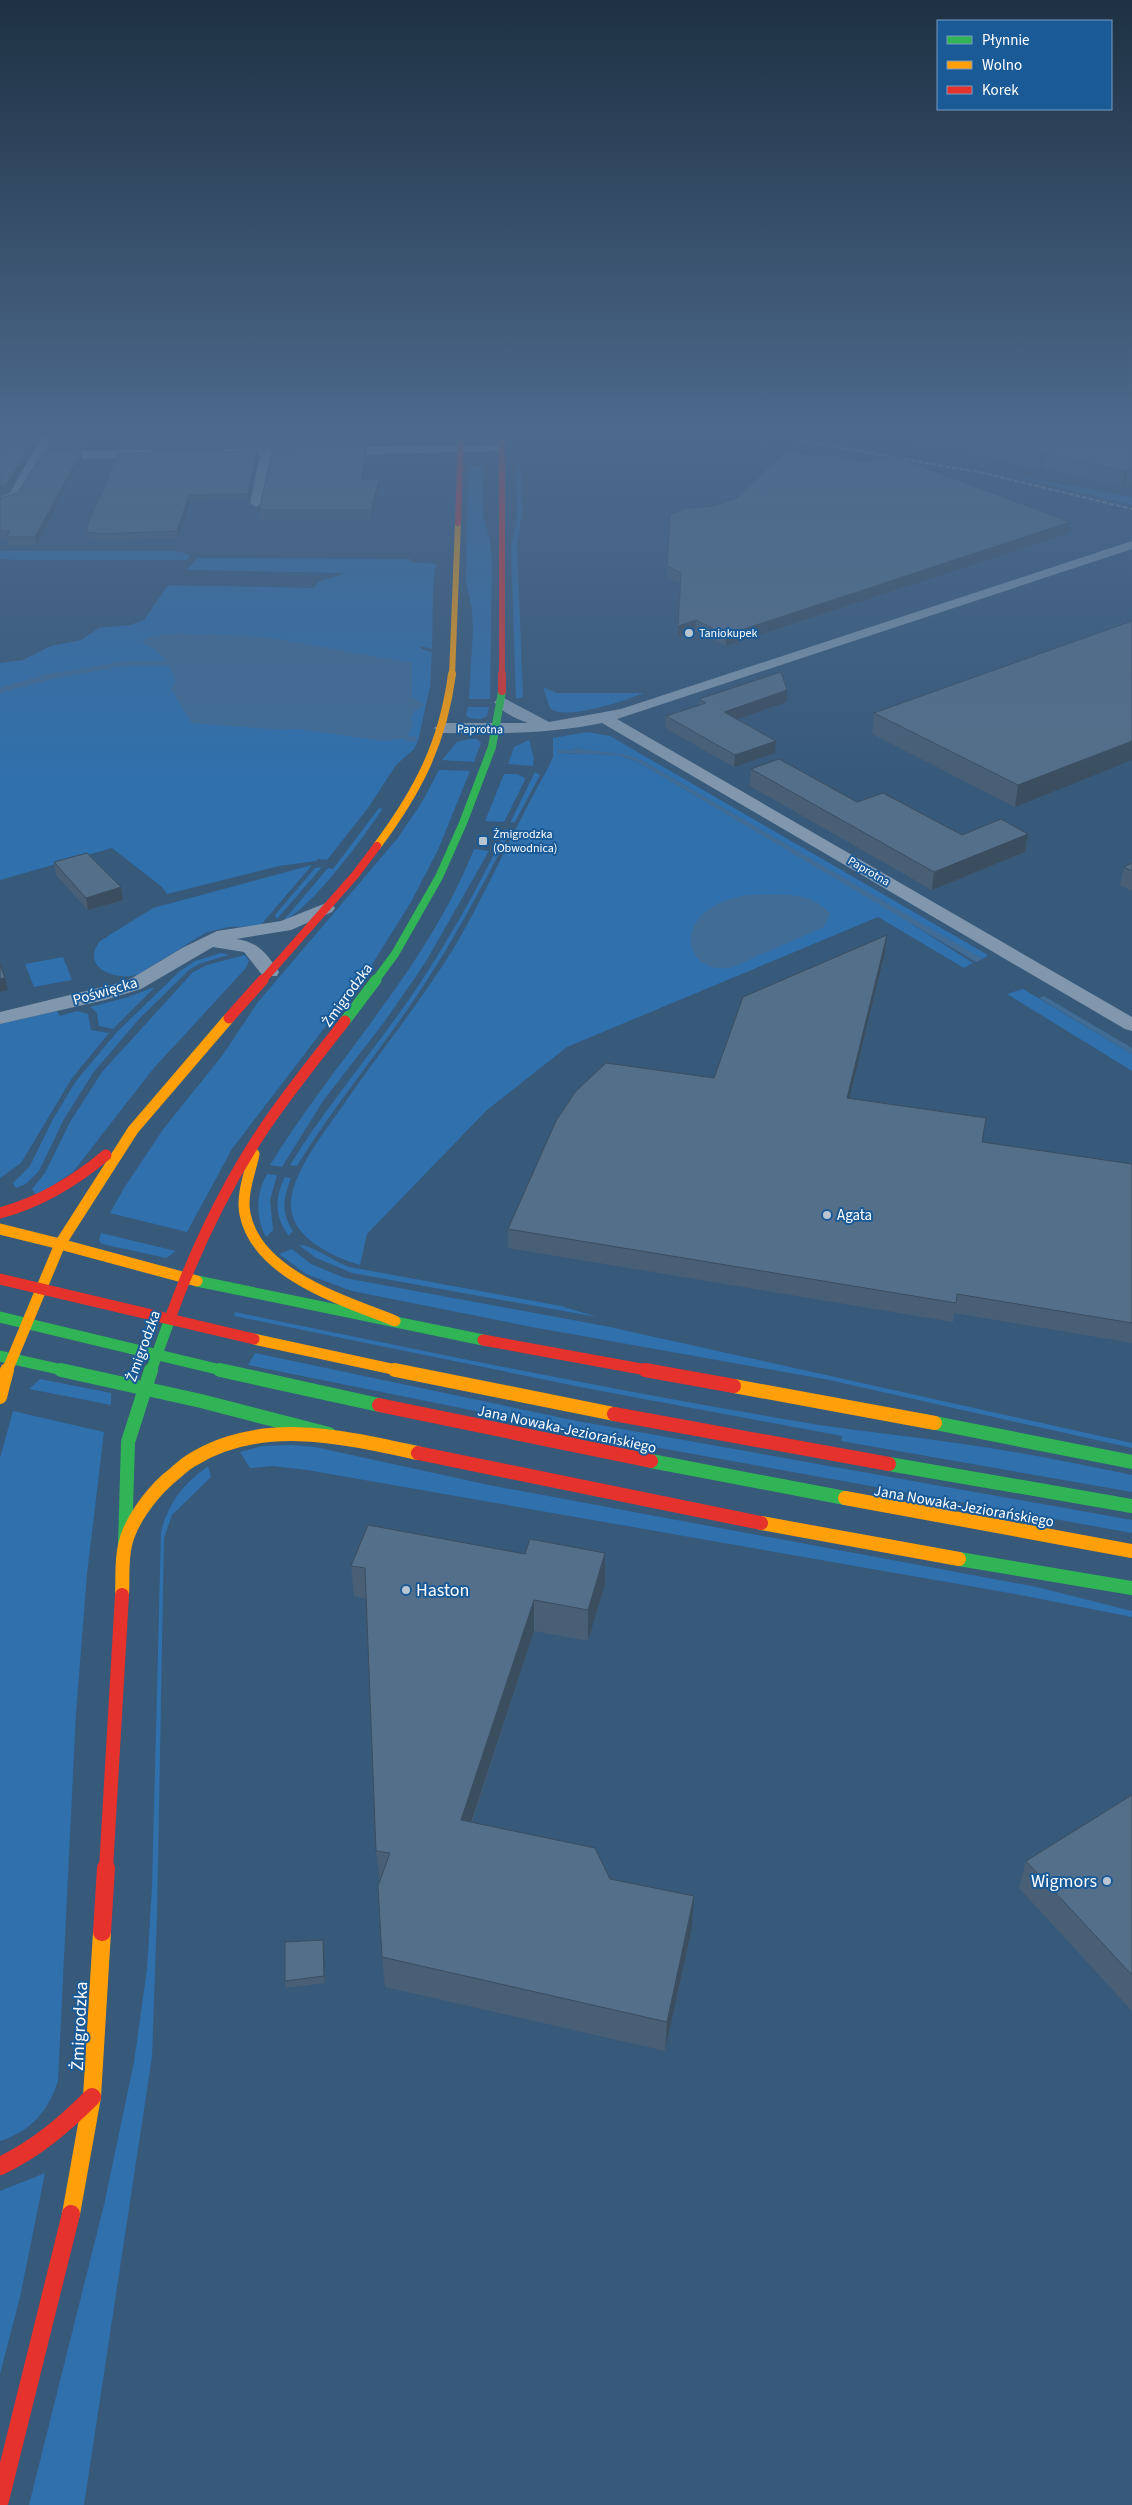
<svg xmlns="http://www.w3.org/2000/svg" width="1132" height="2505" font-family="'Source Sans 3',sans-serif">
<rect width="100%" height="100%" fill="#37597a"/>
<g fill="#2f70ad" fill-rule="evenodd">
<polygon points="516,465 521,465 522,514 517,545 523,697 516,699 511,548 517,516"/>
<polygon points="468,466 483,466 483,515 490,541 492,562 490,699 469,699 473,630 472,609 466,583"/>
<polygon points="1010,475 1132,497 1132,505"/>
<polygon points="0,551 177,551 190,555 187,560 17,560 0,559"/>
<polygon points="198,558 411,559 411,562 436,564 433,590 432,649 420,646 422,649 432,652 430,687 418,741 414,749 396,765 368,808 327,860 318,859 316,861 279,866 167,894 162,887 112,848 0,880 0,663 23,660 51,646 81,640 99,628 130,625 144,620 168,585 313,588 318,582 345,573 186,570"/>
<path d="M543 687 557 693H644C627 700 564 722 550 708Z"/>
<polygon points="468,707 489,707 487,716 481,719 469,718 466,715"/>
<path d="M587 732 610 736 988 955 983 959 944 937 643 761 614 753 580 750V748L558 753 618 755 638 762 893 912 973 963 964 968 878 917 567 1047 487 1110 367 1234 360 1265C335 1258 292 1238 291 1207 289 1174 328 1128 346 1101 382 1049 422 1000 455 946 489 888 515 826 548 768L553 757V738ZM748 895H791L714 905Z"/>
<polygon points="468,739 477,739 481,743 474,762 442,760 457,742"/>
<polygon points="529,740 534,758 533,766 508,764 514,747"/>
<polygon points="439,770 470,771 438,850 411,902 368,971 232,1149 187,1232 110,1213 124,1188 164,1128 222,1056 258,1002 397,839 422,802"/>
<polygon points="535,772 540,775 515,822 510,823"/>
<polygon points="504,774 517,774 525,778 524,782 504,822 485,821"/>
<path d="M379 808 382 809C366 835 310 910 283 921L328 868 333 869Z"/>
<path d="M506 829 510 832C482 888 451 945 416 997 377 1055 333 1107 297 1166L290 1165C326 1107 371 1054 410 998 446 945 479 887 506 829Z"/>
<path d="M474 849 489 851 425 963 385 1021 323 1101 282 1167 270 1165C336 1058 427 968 474 849Z"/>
<path d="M312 865 260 926 229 927 207 932 137 975C114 981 80 967 100 941L153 908Z"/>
<polygon points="322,867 277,919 275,915 315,868"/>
<polygon points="221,953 229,955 201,963 189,970 139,1019 93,1073 64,1119 39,1171 26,1184 16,1188 13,1183 30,1166 53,1119 76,1081 117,1032 180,971 195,961"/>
<polygon points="245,955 249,961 246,968 153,1069 73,1172 37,1196 32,1189 45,1173 70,1122 102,1072 193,972 207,965"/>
<polygon points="63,957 72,980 34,987 25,964"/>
<polygon points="152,988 154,988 113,1029 99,1026 97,1013 90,1007 128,997"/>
<polygon points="1023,989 1132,1054 1132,1071 1007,994"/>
<polygon points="57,1011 60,1016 77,1011 88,1014 91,1030 109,1033 72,1078 21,1163 0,1178 0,1024"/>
<path d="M267 1174 277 1175 270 1200 273 1230 266 1237C255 1216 256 1194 267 1174Z"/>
<path d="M285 1177 291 1178C283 1199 281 1212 293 1231L289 1236C275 1218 274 1198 285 1177Z"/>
<polygon points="101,1233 176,1251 166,1258 102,1244 99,1241"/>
<path d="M299 1245C311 1244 336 1263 350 1267L561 1306 597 1317 352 1273 316 1258Z"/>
<polygon points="292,1249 311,1264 345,1278 605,1326 1132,1443 1132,1448 829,1380 532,1327 352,1291 306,1274 279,1254"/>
<path d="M235 1312C429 1352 624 1393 820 1425 865 1432 911 1436 956 1443 1015 1451 1074 1463 1132 1475V1492L841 1441 842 1436 585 1388 234 1316Z"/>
<polygon points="255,1353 577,1421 1132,1520 1132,1533 643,1445 248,1365"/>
<polygon points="40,1379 111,1393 111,1405 29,1389"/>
<path d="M13 1411 104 1432 87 1574 76 1713 58 2081C49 2110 30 2132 0 2141V1458Z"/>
<polygon points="291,1445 315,1447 489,1485 1037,1587 1132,1611 1132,1617 1015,1594 307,1470 273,1466 250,1468 240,1452 262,1446"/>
<path d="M208 1466 211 1477 172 1515 164 1538 157 1916 152 2057 84 2505H29L104 2205 134 2062 147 1969 152 1887 161 1532C169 1501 183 1485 208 1466Z"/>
<polygon points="45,2173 20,2297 0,2374 0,2191"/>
</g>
<g fill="#406c96">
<path d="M177 633 266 637 412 663V697L425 705C416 709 407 714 413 725L407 738 384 741 297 729 282 730 192 723 171 689 175 681C172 662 158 650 142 642L149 637Z"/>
<polygon points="574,748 629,755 643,761 983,959 976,962 638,762 618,755 558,753 558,750 575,750"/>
<path d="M748 895C775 894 812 890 830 914L824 927C801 937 779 947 757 956 748 960 738 967 728 968 694 973 678 937 703 914 715 902 732 898 748 895Z"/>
<polygon points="1044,996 1132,1048 1132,1054 1039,998"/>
</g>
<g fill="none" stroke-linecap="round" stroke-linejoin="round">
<polyline stroke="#406c96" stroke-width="4.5" points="54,676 127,663 170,663"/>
<g stroke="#406c96" stroke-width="5.5">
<polyline points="0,690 59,674"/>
<polyline points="407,738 414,739"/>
</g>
<g fill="#8097ad" fill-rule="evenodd">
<polygon points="42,436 54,436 47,451 149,450 155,454 149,458 43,459 19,499 0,505 0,497 10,493"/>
<polygon points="500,445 506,449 504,451 336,455 330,451 336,447"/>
<polygon points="302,448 308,452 306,454 272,456 262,503 256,507 250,503 260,456 226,457 220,453 226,449"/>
<path d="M1132 541V549L617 719 1132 1017V1031L1125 1029 602 723C549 734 496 734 442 733L434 728 442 723H528C515 718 503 713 494 702L502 697 549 722 621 709Z"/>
<path d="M326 903 332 904 335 908 332 912 291 930 236 939C259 942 267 954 279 972L277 976H263L244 952 213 947 141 989 105 1000 0 1024V1012L127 981 182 948 217 931 281 921Z"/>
</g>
<polyline stroke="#30b455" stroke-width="8" points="375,981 395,954 439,877 463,823 492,747 502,691"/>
<g stroke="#30b455" stroke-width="11">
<polyline points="345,1021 376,980"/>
<polyline points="197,1281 483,1340"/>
<polyline points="0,1317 225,1371"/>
<polyline points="0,1356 67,1371"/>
<polyline points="151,1371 172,1313"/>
</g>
<g stroke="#30b455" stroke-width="14">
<polyline points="61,1370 201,1401 329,1434"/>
<polyline points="220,1370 379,1405"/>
<polyline points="935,1423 1132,1462"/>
<polyline points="651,1461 845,1498"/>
<polyline points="889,1464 1132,1506"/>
<polyline points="125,1544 128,1442 151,1370"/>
<polyline points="959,1559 1132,1588"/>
</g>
<polyline stroke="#ff9f0a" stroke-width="6" points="452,676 458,523"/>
<path stroke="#ff9f0a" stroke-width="8" d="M377 846C418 791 443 743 452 674"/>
<g stroke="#ff9f0a" stroke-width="11">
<path d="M254 1154C250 1173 241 1195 245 1214 257 1275 345 1301 395 1321"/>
<polyline points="0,1229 60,1244 133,1130 229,1018"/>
<polyline points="254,1339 401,1371"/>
<polyline points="7,1371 60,1244 197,1281"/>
</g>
<g stroke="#ff9f0a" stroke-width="14">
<polyline points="395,1370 614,1414"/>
<polyline points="734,1386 935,1423"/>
<polyline points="0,1397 7,1370"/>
<polyline points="845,1498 1132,1551"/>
<polyline points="761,1523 959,1559"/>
<path d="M122 1595C123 1579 121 1562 125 1545 130 1522 150 1495 168 1479 176 1473 183 1465 192 1460 261 1417 343 1437 418 1453"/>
</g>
<polyline stroke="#ff9f0a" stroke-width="18" points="71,2214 92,2097 102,1932"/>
<g stroke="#e5322d" stroke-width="6">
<polyline points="502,436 502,676"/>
<polyline points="458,523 461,436"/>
</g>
<g stroke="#e5322d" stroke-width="8">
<polyline points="502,674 502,691"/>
<polyline points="262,981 356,874 377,846"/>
</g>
<g stroke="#e5322d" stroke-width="11">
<polyline points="229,1018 263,980"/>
<path d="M0 1213C41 1202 74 1182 106 1155"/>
<polyline points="0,1279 254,1339"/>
<path d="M172 1313C196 1248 226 1185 265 1127 290 1090 318 1056 345 1021"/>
<polyline points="483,1340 652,1371"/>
</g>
<g stroke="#e5322d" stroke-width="14">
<polyline points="645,1370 734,1386"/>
<polyline points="379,1405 651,1461"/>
<polyline points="614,1414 889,1464"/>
<polyline points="418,1453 761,1523"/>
<polyline points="106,1869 122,1595"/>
</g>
<g stroke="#e5322d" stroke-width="18">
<polyline points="102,1932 106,1868"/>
<path d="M0 2166C36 2149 64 2125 92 2097"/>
<polyline points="0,2500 71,2214"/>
</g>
<polyline stroke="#7f95ab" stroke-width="2" stroke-dasharray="5 2" stroke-linecap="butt" points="773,436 983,473 1132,509"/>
</g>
<g fill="#485f76">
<polygon points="51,436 95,436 88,449 50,449 49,442"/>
<polygon points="370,436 369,445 125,448 124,442"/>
<polygon points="892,436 1132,436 1132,487 1125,486 1122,487 1042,468 1038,470"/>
<polygon points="257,451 258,458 248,501 190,502 178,538 104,541 87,539 86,528"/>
<polygon points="81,452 82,460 36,545 8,545 7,539 0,539 0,498 18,493"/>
<polygon points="367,456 364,480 379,479 379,489 372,519 260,519 259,510"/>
<polygon points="1070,522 1069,533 726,646 695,631 678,637 681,584 667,577 667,566"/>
<polygon points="1132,621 1015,807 872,734 874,713"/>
<polygon points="787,690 787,702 736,719 775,753 734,767 665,728 666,716 699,705 699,699"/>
<polygon points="751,769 962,835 1028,834 1025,852 932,890 750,786"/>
<polygon points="54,862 121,887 123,900 88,910 56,875"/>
<polygon points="1132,863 1132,891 1120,885 1124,867"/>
<polygon points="887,935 885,952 849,1098 982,1142 1132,1164 1132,1343 954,1313 953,1322 508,1248 508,1229 714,1078"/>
<polygon points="351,1566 605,1584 588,1641 534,1631 472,1822 610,1879 692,1927 665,2051 385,1987 382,1957 380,1881 376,1851 366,1599 354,1596"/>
<polygon points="1132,1795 1132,2011 1019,1888 1026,1861"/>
<polygon points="324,1946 325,1983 286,1988 285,1981"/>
</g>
<g fill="#3b4e60">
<polygon points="35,436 40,436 9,492 0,495 0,487"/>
<polygon points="90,436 95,436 88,449 87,441"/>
<polygon points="366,447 367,456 362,489 362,480"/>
<polygon points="257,451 258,458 248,501 248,494"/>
<polygon points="81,452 82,460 36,545 35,537"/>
<polygon points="1044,453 1042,468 1038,470 1040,455"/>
<polygon points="1128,470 1125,486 1122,487 1125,471"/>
<polygon points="379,479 379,489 372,519 371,510"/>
<polygon points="189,495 190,502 178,538 177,531"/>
<polygon points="1070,522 1069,533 726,646 726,635"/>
<polygon points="696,620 695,631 678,637 678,626"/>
<polygon points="787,690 787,702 723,724 724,712"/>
<polygon points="776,741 775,753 734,767 735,755"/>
<polygon points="1132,741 1132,760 1015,807 1018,785"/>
<polygon points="1028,834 1025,852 932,890 934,872"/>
<polygon points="121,887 123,900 88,910 86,898"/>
<polygon points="887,935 885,952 845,1116 847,1098"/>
<polygon points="5,978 8,990 0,992 0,979"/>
<polygon points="605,1553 605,1584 588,1641 588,1610"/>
<polygon points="534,1600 534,1631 462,1850 461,1820"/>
<polygon points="694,1896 692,1927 665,2051 667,2022"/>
<polygon points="323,1940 324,1946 325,1983 324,1976"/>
</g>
<g fill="#546f89" stroke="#3b4e60">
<polygon points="0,436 35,436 7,484 0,487"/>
<polygon points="51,436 90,436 87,441 49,442"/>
<polygon points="127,436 369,436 368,439 124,442"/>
<polygon points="957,436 1132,436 1132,471 1128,470 1125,471 1044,453 1040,455"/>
<polygon points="366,447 362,480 379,479 371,510 259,510 273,448"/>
<polygon points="257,451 248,494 189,495 177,531 103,534 86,532 88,528 86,528 119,453"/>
<polygon points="785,451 822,456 824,454 868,462 891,455 1070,522 726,635 696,620 678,626 681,573 667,566 670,515 687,508 714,506 737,498"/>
<polygon points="43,452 81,452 35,537 7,537 10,531 0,531 0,498 18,493"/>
<polygon points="1132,621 1132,741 1018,785 874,713"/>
<polygon points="781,672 787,690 724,712 776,741 735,755 666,716 706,703 699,699"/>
<polygon points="779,759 857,802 883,793 962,835 1001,819 1028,834 934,872 751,769"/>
<polygon points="87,853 121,887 86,898 54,862"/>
<polygon points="1132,863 1132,871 1124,867"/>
<polygon points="887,935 847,1098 986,1118 982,1142 1132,1164 1132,1323 957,1294 956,1303 508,1229 556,1121 576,1091 606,1063 714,1078 743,997"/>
<polygon points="0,964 5,978 0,979"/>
<polygon points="368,1525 525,1554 530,1539 605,1553 588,1610 534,1600 461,1820 595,1848 610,1879 694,1896 667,2022 382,1957 378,1886 390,1853 376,1851 365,1568 351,1566"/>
<polygon points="1132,1795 1132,1975 1026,1861"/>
<polygon points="323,1940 324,1976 285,1981 285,1942"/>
</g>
<linearGradient id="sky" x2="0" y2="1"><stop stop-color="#1e3143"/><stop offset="0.55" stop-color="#4d6a8d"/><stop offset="1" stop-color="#4d6a8d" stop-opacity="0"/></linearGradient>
<rect width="1132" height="787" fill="url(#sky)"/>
<g fill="#b9c5d0" stroke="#1a5a97" stroke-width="2">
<circle cx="689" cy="633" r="5"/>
<rect x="478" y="836" width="10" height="10" rx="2.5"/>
<circle cx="827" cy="1215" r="5"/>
<circle cx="406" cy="1590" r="5"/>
<circle cx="1107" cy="1881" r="5"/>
</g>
<g text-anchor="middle" stroke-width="4" stroke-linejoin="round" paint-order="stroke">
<g font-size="12" fill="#fff" stroke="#1a5a97" text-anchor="start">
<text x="699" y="637">Taniokupek</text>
<text x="493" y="838">Żmigrodzka<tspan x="493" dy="14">(Obwodnica)</tspan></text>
</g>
<g font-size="12" fill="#fff" stroke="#1a5a97">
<text transform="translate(480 729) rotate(1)" y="4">Paprotna</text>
<text transform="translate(869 871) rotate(30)" y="4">Paprotna</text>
</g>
<g font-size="15" fill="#fff" stroke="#1a5a97">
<text transform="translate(105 991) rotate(-16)" y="5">Poświęcka</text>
<text transform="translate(347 995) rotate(-54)" y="5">Żmigrodzka</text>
<text transform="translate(143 1346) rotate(-70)" y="5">Żmigrodzka</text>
<text transform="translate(567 1429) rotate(12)" y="5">Jana Nowaka-Jeziorańskiego</text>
<text transform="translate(964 1506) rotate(10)" y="5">Jana Nowaka-Jeziorańskiego</text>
</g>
<g font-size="15" fill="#fff" stroke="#1a5a97" text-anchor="start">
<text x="837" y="1220">Agata</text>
</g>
<g font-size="18" fill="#fff" stroke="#1a5a97" text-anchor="start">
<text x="416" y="1596">Haston</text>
<text x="1097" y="1887" text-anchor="end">Wigmors</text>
</g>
<g font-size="18" fill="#fff" stroke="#1a5a97">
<text transform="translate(79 2026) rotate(-87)" y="6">Żmigrodzka</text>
</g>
</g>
<rect x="937" y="20" width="175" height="90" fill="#1a5a97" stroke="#769cc1"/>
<rect x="947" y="36" width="25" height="8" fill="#30b455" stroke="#769cc1"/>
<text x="982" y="45" font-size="15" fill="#ffffff">Płynnie</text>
<rect x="947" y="61" width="25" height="8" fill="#ff9f0a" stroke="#769cc1"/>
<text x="982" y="70" font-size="15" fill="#ffffff">Wolno</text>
<rect x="947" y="86" width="25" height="8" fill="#e5322d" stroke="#769cc1"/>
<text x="982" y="95" font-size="15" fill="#ffffff">Korek</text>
</svg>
